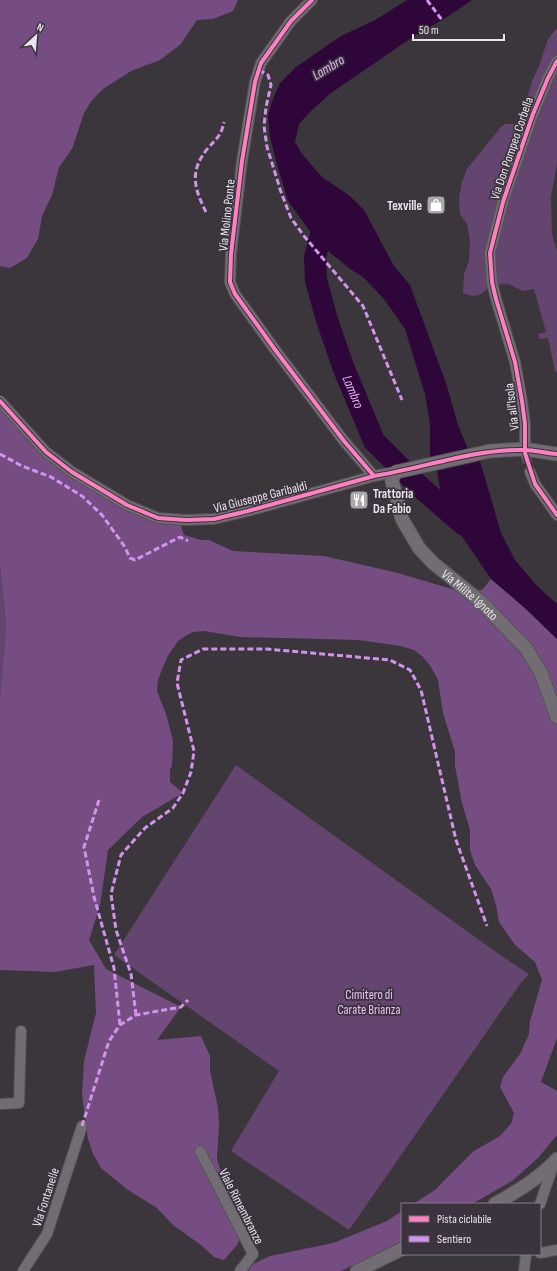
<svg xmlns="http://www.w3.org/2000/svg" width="557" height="1271" font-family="'Sofia Sans Condensed',sans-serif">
<rect width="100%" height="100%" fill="#3a363b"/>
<g fill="#64456f">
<path d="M557 28V163L551 197 552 234 557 251V372L555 371 548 338 540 339 538 334 546 332 534 289 523 291 508 284 491 285C481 295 477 299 463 293L464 274 469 261 470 241 467 224 460 214 459 198 462 182 467 169 500 128 505 124H514L517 123 526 103 532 81 539 66 548 39Z"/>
<polygon points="0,564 6,626 0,698"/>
<polygon points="236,765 503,957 529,974 520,984 349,1230 231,1151 279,1071 114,955"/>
</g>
<g fill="#754d82">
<polygon points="0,0 238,0 233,11 213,19 197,20 180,45 160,60 131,71 103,89 92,100 84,113 72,149 59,167 52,195 42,216 38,239 27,258 10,268 0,266"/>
<polygon points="0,401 46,452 127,505 179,520 184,535 201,540 209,540 233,551 324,556 394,572 459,591 482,590 491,579 526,609 557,639 557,1038 541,1082 557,1091 557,1135 538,1158 512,1181 472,1204 413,1204 435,1190 474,1151 500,1136 511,1124 514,1113 500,1087 503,1077 520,1054 529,1034 530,1021 542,980 535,962 515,945 499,922 496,905 491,889 475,865 470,850 470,830 462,803 455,766 455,752 443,713 438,680 431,667 423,657 414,650 400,646 359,640 240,637 204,631 193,632 187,635 178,641 169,654 163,667 158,680 157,691 166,714 173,741 172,765 170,770 170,782 183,793 142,817 108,850 100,905 89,940 106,969 181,1007 157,1040 201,1036 210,1056 210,1071 218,1108 219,1124 217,1159 224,1182 235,1199 243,1208 246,1226 237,1245 224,1260 214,1257 201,1245 173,1225 157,1208 128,1190 101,1168 93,1154 88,1139 82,1095 84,1061 96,1013 94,965 55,972 0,970 0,698 6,626 0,564"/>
<polygon points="402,1211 402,1241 341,1271 248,1271 253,1264 270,1256 333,1243 387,1221"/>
</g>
<g fill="#2e0639">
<polygon points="407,0 472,0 444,19 417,34 331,93 311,111 299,124 295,142 302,154 322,177 350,196 364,210 394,266 410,285 446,383 458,425 468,449 430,458 430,424 425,394 405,329 384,299 364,278 349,268 328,251 309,230 288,201 278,168 270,137 268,116 271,104 280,83 296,67 341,36 375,20"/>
<polygon points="480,461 501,533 515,560 536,585 557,604 557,639 526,609 491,579 444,510 437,471"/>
</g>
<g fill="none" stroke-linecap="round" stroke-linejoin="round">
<path stroke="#2e0639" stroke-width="22" id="s1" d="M327 220 322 231 315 257 316 280 327 320 344 369 374 441 418 485 464 525"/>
<polyline stroke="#545055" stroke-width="10" stroke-dasharray="10 5" stroke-linecap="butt" points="525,453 530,472"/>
<g stroke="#565257" stroke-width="12">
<g id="minor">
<polyline points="312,0 291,21 261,63 255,82 242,161 231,254 230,282 235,294 276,351 344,441 374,476"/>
<polyline points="0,401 46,452 72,472 127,505 158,518 186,520 214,519 248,511 374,476 396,472"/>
<polyline points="525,453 525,424 522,401 515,362 496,299 492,282 490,253 503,202 533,114 548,78 557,61"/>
<polyline points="530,472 535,484 557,515"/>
<polyline points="0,1104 19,1103 21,1031"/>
<polyline points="200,1151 253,1254 240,1271"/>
<polyline points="540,1204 554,1163"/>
<polyline points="540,1253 557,1250"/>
<polyline points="23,1271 47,1234 82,1126"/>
<polyline points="524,1271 526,1254"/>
</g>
</g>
<g stroke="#565257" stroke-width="15">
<g id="tertiary">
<path id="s2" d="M557 454 524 449 490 451 396 472 393 477 392 481 402 519 419 548 433 563 481 602 526 648 541 673 557 717"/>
<path d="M495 1204C516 1192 540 1178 557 1159"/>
<polyline points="357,1271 402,1249"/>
</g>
</g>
<use href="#minor" stroke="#716d72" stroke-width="10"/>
<use href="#tertiary" stroke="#716d72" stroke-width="13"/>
<g stroke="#d193ec" stroke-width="3" stroke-dasharray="6 3" stroke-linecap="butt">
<polyline points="427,0 442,20"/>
<polyline points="259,70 268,75 271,85 266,107 264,126 267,147 281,192 291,218 304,236 363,306 402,400"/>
<path d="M206 212C194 188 189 171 208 148 217 138 221 136 224 122"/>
<polyline points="0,454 22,466 51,477 82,496 102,515 125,547 130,558 135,560 180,537 188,541"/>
<polyline points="99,800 84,847 94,897 114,968 120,1025"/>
<polyline points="136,1015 131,974 116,930 111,894 121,855 145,828 173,808 183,793 191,772 194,751 177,683 181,660 203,649 267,649 390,660 410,670 421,690 456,840 487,926"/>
<polyline points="82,1126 109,1041 120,1025 136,1015 181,1007 188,1000"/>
</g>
<g stroke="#3b333e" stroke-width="6">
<g id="cycleway">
<polyline points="312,0 291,21 261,63 255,82 242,161 231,254 230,282 235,294 276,351 344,441 374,476"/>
<polyline points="557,61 548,78 533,114 503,202 490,253 492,282 496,299 515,362 522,401 525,424 525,453 535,484 557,515"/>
<path d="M0 401 46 452 72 472 127 505 158 518 186 520 214 519 248 511 374 476C424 468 473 449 523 450 534 450 546 453 557 454"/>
</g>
</g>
<use href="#cycleway" stroke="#ff80c0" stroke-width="4"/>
</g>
<defs>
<g id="shop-square" transform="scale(1)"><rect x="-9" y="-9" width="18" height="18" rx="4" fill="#aca7ad" stroke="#3b333e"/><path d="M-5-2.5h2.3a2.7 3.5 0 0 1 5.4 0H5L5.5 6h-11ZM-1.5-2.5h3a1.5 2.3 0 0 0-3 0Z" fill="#fff"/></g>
<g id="restaurant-square" transform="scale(1)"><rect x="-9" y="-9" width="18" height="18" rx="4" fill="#aca7ad" stroke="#3b333e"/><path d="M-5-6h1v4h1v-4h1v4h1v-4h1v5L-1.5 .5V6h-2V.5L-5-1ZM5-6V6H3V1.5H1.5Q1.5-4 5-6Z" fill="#fff"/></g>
</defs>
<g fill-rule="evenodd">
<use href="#shop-square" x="436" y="205"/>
<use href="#restaurant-square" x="359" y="500"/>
</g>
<g text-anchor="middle" stroke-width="3.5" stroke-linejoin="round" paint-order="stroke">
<g font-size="13" fill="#e9e4eb" stroke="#3b333e">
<text transform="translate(511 148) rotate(-71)" y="5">Via Don Pompeo Corbella</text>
<text transform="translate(226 215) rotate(-84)" y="5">Via Molino Ponte</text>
<text transform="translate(511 407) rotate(-97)" y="5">Via all'Isola</text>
<text transform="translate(260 496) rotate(-14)" y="5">Via Giuseppe Garibaldi</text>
<text dy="5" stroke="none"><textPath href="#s2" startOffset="316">Via Milite Ignoto</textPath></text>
<text transform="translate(45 1197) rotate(-72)" y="5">Via Fontanelle</text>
<text transform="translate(242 1206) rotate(63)" y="5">Viale Rimembranze</text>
</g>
<g font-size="13" font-weight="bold" fill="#e9e4eb" stroke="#3b333e" text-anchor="end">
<text x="422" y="210">Texville</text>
<text x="373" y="498" text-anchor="start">Trattoria<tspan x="373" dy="15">Da Fabio</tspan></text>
</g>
<g font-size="13" fill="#e8c1f5" stroke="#3b333e">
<text x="369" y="999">Cimitero di<tspan x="369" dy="15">Carate Brianza</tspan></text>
</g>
<g font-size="14" font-style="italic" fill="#e6b3f7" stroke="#3b333e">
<text transform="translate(328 67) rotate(-31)" y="5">Lambro</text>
<text dy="5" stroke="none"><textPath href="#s1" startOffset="180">Lambro</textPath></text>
</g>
</g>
<rect x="401" y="1203" width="140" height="52" fill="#3b333e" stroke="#817a83"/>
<rect x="409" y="1216" width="20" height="6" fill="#ff80c0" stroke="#817a83"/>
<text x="437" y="1223" font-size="12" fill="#e9e4eb">Pista ciclabile</text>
<rect x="409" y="1236" width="20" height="6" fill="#d193ec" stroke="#817a83"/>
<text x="437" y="1243" font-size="12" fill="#e9e4eb">Sentiero</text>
<g transform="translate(36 36) rotate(26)" stroke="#3b333e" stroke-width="3" paint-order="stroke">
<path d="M0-3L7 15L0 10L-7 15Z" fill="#e9e4eb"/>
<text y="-6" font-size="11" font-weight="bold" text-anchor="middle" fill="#e9e4eb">N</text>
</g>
<path d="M413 34v6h91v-6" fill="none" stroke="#e9e4eb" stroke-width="2"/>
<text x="419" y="34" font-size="12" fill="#e9e4eb" stroke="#3b333e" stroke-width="3" paint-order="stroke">50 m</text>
</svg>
